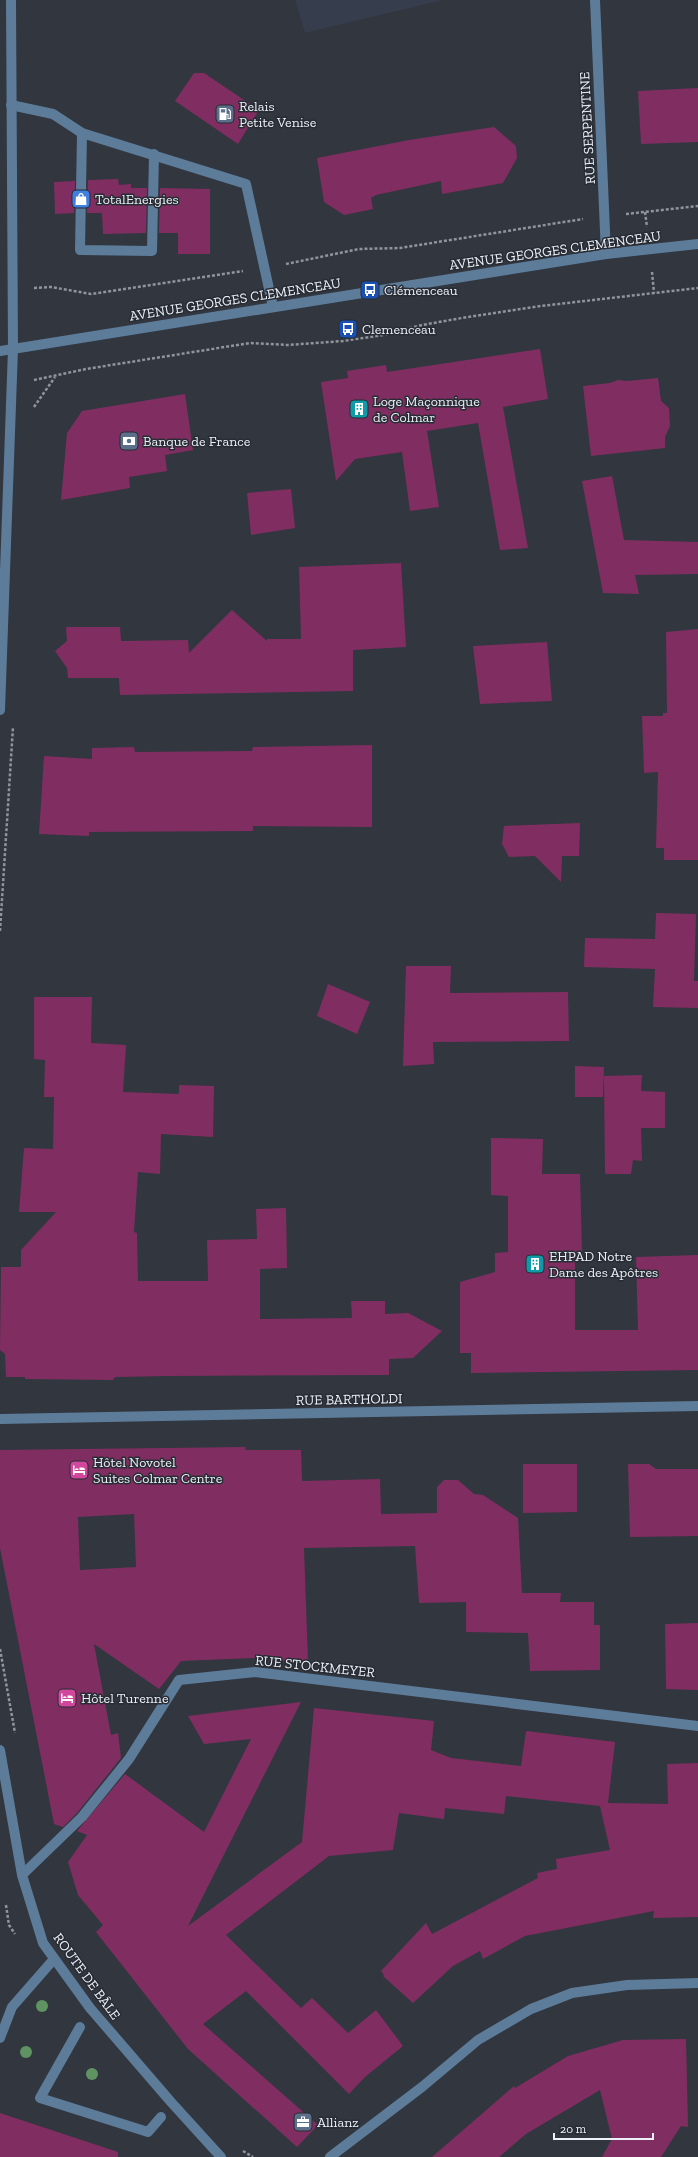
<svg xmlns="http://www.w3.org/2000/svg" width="698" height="2157" font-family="'Zilla Slab',serif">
<rect width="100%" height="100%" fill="#31363f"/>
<polygon fill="#363d4c" points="295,0 443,0 305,33"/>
<g fill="#802e61" fill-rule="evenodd">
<polygon points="194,73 204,73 259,110 238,144 175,101"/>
<polygon points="698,88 698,142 641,144 638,91"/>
<polygon points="494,127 516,146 517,158 503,183 442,194 441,181 376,195 371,198 373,209 344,215 324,202 317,158 409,140"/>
<polygon points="118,179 119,185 131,184 131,188 147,188 146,233 103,234 102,213 87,213 88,180"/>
<polygon points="75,181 74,213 55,214 54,182"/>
<polygon points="160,188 210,189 210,254 178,254 178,233 159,233"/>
<polygon points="540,349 548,399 503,407 528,548 500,550 478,423 427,431 439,507 410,511 402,452 355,459 336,481 321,382 348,378 347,371 386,365 387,372"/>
<polygon points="658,378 661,401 669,408 670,426 665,437 665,448 591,456 583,386 610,383 618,380 627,381"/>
<polygon points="185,394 193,450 165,455 167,471 129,477 130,488 61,500 67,433 82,411"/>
<polygon points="612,476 624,540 698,542 698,574 635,575 639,594 603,593 582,481"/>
<polygon points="291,489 295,528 251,535 247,493"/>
<polygon points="401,563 406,647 353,650 353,691 120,695 119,678 68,678 67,668 55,651 67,641 66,627 120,627 121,641 188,640 189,653 232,610 267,641 267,639 301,639 299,567"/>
<polygon points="698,629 698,860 664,860 664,848 656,848 658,772 644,773 642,716 663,716 663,713 667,713 666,632"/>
<polygon points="547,642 552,701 480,704 473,646"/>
<polygon points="372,745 372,827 253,826 253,831 89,832 89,836 39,834 44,756 92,759 92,748 134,747 135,752 252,751 253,747"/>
<polygon points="580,823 579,856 562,856 561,882 535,856 509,857 502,844 504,826"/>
<polygon points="656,913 696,914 694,981 698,981 698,1008 653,1007 655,969 584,967 585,938 655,939"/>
<polygon points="406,966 451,966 450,993 568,992 569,1041 433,1042 434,1064 403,1066"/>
<polygon points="328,984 370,1002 357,1034 317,1016"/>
<polygon points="34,997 92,997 91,1043 126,1045 123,1092 179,1094 179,1085 214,1086 213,1137 161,1134 160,1174 138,1172 134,1232 137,1233 138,1281 208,1281 207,1240 257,1239 256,1209 286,1208 287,1268 260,1269 260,1319 352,1318 351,1301 385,1301 385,1314 408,1313 442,1331 413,1358 389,1359 389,1375 168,1376 115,1377 113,1380 25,1379 25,1377 6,1377 5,1354 0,1350 1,1267 21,1267 21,1250 56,1212 19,1212 24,1148 53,1149 54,1097 44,1097 45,1060 34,1059"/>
<polygon points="575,1066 604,1067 603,1097 575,1097"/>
<polygon points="642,1075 641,1091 665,1092 665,1128 641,1128 642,1161 633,1160 631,1174 605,1174 604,1076"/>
<polygon points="491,1138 543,1139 542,1174 580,1174 582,1254 575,1254 575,1330 638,1330 636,1257 698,1255 698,1370 471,1373 471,1353 460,1353 460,1282 495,1272 495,1253 508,1252 508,1196 491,1195"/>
<path d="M246 1447 245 1450H301L302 1481 380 1479 381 1514 437 1513V1487L444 1480H458L474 1494 483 1495 518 1518 522 1593H561L560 1602H594V1625H600V1670L530 1671 528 1633 466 1632V1602L419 1603 415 1546 304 1548 308 1663 253 1658 181 1661 159 1689 94 1644 111 1735 118 1733 121 1758 77 1813 63 1827 54 1824 0 1548V1450ZM134 1514 136 1567 80 1570 78 1517Z"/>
<polygon points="523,1464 577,1464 577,1512 523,1513"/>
<polygon points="628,1464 649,1464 656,1469 698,1469 698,1536 630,1537"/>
<polygon points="698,1623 698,1690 666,1689 665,1624"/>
<polygon points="301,1702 188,1926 302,1842 314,1708 434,1721 431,1750 451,1758 521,1766 526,1731 615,1742 608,1803 668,1804 667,1764 698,1763 698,1917 653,1918 654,1911 525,1936 483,1959 480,1951 453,1966 413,2003 383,1976 384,1975 381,1971 426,1923 432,1934 538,1878 537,1873 557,1869 556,1859 610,1850 600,1806 506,1796 504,1814 445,1808 444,1819 399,1813 393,1850 329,1856 226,1935 301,2008 312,1998 348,2033 376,2010 403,2046 365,2077 349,2094 246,1991 203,2024 318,2125 297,2147 188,2049 96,1932 103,1925 78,1895 68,1862 87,1835 77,1831 125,1774 204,1832 251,1739 204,1744 188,1716"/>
<polygon points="686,2039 688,2127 681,2126 661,2157 602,2157 612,2139 600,2090 526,2134 499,2157 432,2157 514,2086 515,2088 568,2056 623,2040"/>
<polygon points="0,2113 118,2152 118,2157 0,2157"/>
</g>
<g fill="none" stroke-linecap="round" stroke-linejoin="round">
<g stroke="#90949b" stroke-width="2.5" stroke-dasharray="3 2" stroke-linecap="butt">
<polyline points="645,212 647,227"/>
<polyline points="626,214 698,206"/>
<polyline points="286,264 359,249 400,248 583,219"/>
<polyline points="652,272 654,293"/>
<polyline points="34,288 51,287 91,294 243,271"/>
<polyline points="34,380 86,369 250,343 288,345 343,341 383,335 422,325 462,318 541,306 698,288"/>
<polyline points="34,407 55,377"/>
<polyline points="0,931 13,727"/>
<polyline points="0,1649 15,1733"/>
<polyline points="6,1905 9,1925 15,1934"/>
<polyline points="243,2151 253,2157"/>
</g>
<g stroke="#5d7c99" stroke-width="10">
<polyline points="595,0 606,254"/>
<polyline points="11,105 53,114 82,133 246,184 273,307"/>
<polyline points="82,133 80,250 152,251 154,154"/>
<polyline points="0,351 606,254 698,244"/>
<polyline points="0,710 13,349 11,0"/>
<polyline points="0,1419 698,1406"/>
<polyline points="0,1750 22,1875 43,1943 90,2008 171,2102 221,2157"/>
<polyline points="22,1875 82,1817 129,1759 179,1680 255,1672 698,1726"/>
<polyline points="80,2027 40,2098 148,2132 161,2117"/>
<polyline points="0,2038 12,2007 54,1959"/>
<polyline points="330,2157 422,2087 478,2040 531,2009 572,1993 627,1985 698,1983"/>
</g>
</g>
<g fill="#5f9361">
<circle cx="42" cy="2006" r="6"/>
<circle cx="26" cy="2052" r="6"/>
<circle cx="92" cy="2074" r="6"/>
</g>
<defs>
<g id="fuel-square" transform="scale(1)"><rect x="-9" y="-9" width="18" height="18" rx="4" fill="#5c6f8a" stroke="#272c35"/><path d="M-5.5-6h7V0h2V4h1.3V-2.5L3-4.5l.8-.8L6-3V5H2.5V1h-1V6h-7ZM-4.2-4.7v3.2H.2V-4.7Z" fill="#fff"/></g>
<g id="shop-square" transform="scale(1)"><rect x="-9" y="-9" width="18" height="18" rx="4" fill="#3f7fe0" stroke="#272c35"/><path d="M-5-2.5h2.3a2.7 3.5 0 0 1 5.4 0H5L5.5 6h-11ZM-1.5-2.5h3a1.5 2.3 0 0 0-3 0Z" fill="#fff"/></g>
<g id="bus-square" transform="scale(1)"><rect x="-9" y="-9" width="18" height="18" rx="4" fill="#1a4fb4" stroke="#272c35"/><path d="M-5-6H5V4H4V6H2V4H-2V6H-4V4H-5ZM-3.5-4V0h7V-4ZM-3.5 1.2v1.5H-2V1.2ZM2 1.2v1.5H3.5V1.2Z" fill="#fff"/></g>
<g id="building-square" transform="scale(1)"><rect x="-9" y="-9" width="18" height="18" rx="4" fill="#0f9aa8" stroke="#272c35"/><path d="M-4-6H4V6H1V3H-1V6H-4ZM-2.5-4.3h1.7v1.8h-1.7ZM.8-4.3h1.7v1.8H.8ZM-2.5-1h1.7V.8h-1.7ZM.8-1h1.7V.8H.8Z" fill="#fff"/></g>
<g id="bank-square" transform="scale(1)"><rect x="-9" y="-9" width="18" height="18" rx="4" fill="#5c6f8a" stroke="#272c35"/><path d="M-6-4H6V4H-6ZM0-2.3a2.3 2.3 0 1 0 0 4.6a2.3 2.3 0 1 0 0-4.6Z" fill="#fff"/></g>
<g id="hotel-square" transform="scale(1)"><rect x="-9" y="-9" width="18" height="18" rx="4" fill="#d1479c" stroke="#272c35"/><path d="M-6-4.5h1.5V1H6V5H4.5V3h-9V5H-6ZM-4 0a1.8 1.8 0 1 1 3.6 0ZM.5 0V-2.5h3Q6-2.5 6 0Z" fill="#fff"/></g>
<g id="office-square" transform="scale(1)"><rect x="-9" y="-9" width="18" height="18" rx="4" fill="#5c6f8a" stroke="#272c35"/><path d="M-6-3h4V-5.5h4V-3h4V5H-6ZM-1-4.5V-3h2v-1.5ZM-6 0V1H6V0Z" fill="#fff"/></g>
</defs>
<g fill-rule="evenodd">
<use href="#fuel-square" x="225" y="114"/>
<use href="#shop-square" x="81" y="199"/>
<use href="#bus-square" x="370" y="290"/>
<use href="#bus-square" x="348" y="329"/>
<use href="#building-square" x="359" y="409"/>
<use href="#bank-square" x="129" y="441"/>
<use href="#building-square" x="535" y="1264"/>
<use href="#hotel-square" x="79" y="1470"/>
<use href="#hotel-square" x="67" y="1698"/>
<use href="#office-square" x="303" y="2122"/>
</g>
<g text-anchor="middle" stroke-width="3" stroke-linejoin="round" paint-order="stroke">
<g font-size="14" fill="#edf0f6" stroke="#272c35" text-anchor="start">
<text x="239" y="111">Relais<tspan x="239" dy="16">Petite Venise</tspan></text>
<text x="95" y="204">TotalEnergies</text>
<text x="384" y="295">Clémenceau</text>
<text x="362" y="334">Clemenceau</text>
<text x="373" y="406">Loge Maçonnique<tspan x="373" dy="16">de Colmar</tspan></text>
<text x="143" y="446">Banque de France</text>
<text x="549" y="1261">EHPAD Notre<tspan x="549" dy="16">Dame des Apôtres</tspan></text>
<text x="93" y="1467">Hôtel Novotel<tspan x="93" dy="16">Suites Colmar Centre</tspan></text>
<text x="81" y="1703">Hôtel Turenne</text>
<text x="317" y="2127">Allianz</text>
</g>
<g font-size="14" fill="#edf0f6" stroke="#272c35">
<text transform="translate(587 128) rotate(-93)" y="5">RUE SERPENTINE</text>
<text transform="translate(555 250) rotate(-8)" y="5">AVENUE GEORGES CLEMENCEAU</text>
<text transform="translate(235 299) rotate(-9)" y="5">AVENUE GEORGES CLEMENCEAU</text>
<text transform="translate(349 1399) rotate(-1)" y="5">RUE BARTHOLDI</text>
<text transform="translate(315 1666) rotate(6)" y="5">RUE STOCKMEYER</text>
<text transform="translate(87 1976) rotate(54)" y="5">ROUTE DE BÂLE</text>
</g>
</g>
<path d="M554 2133v6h99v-6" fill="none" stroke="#edf0f6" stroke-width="2"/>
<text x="560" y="2133" font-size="12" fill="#edf0f6" stroke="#272c35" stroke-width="3" paint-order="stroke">20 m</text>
</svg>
